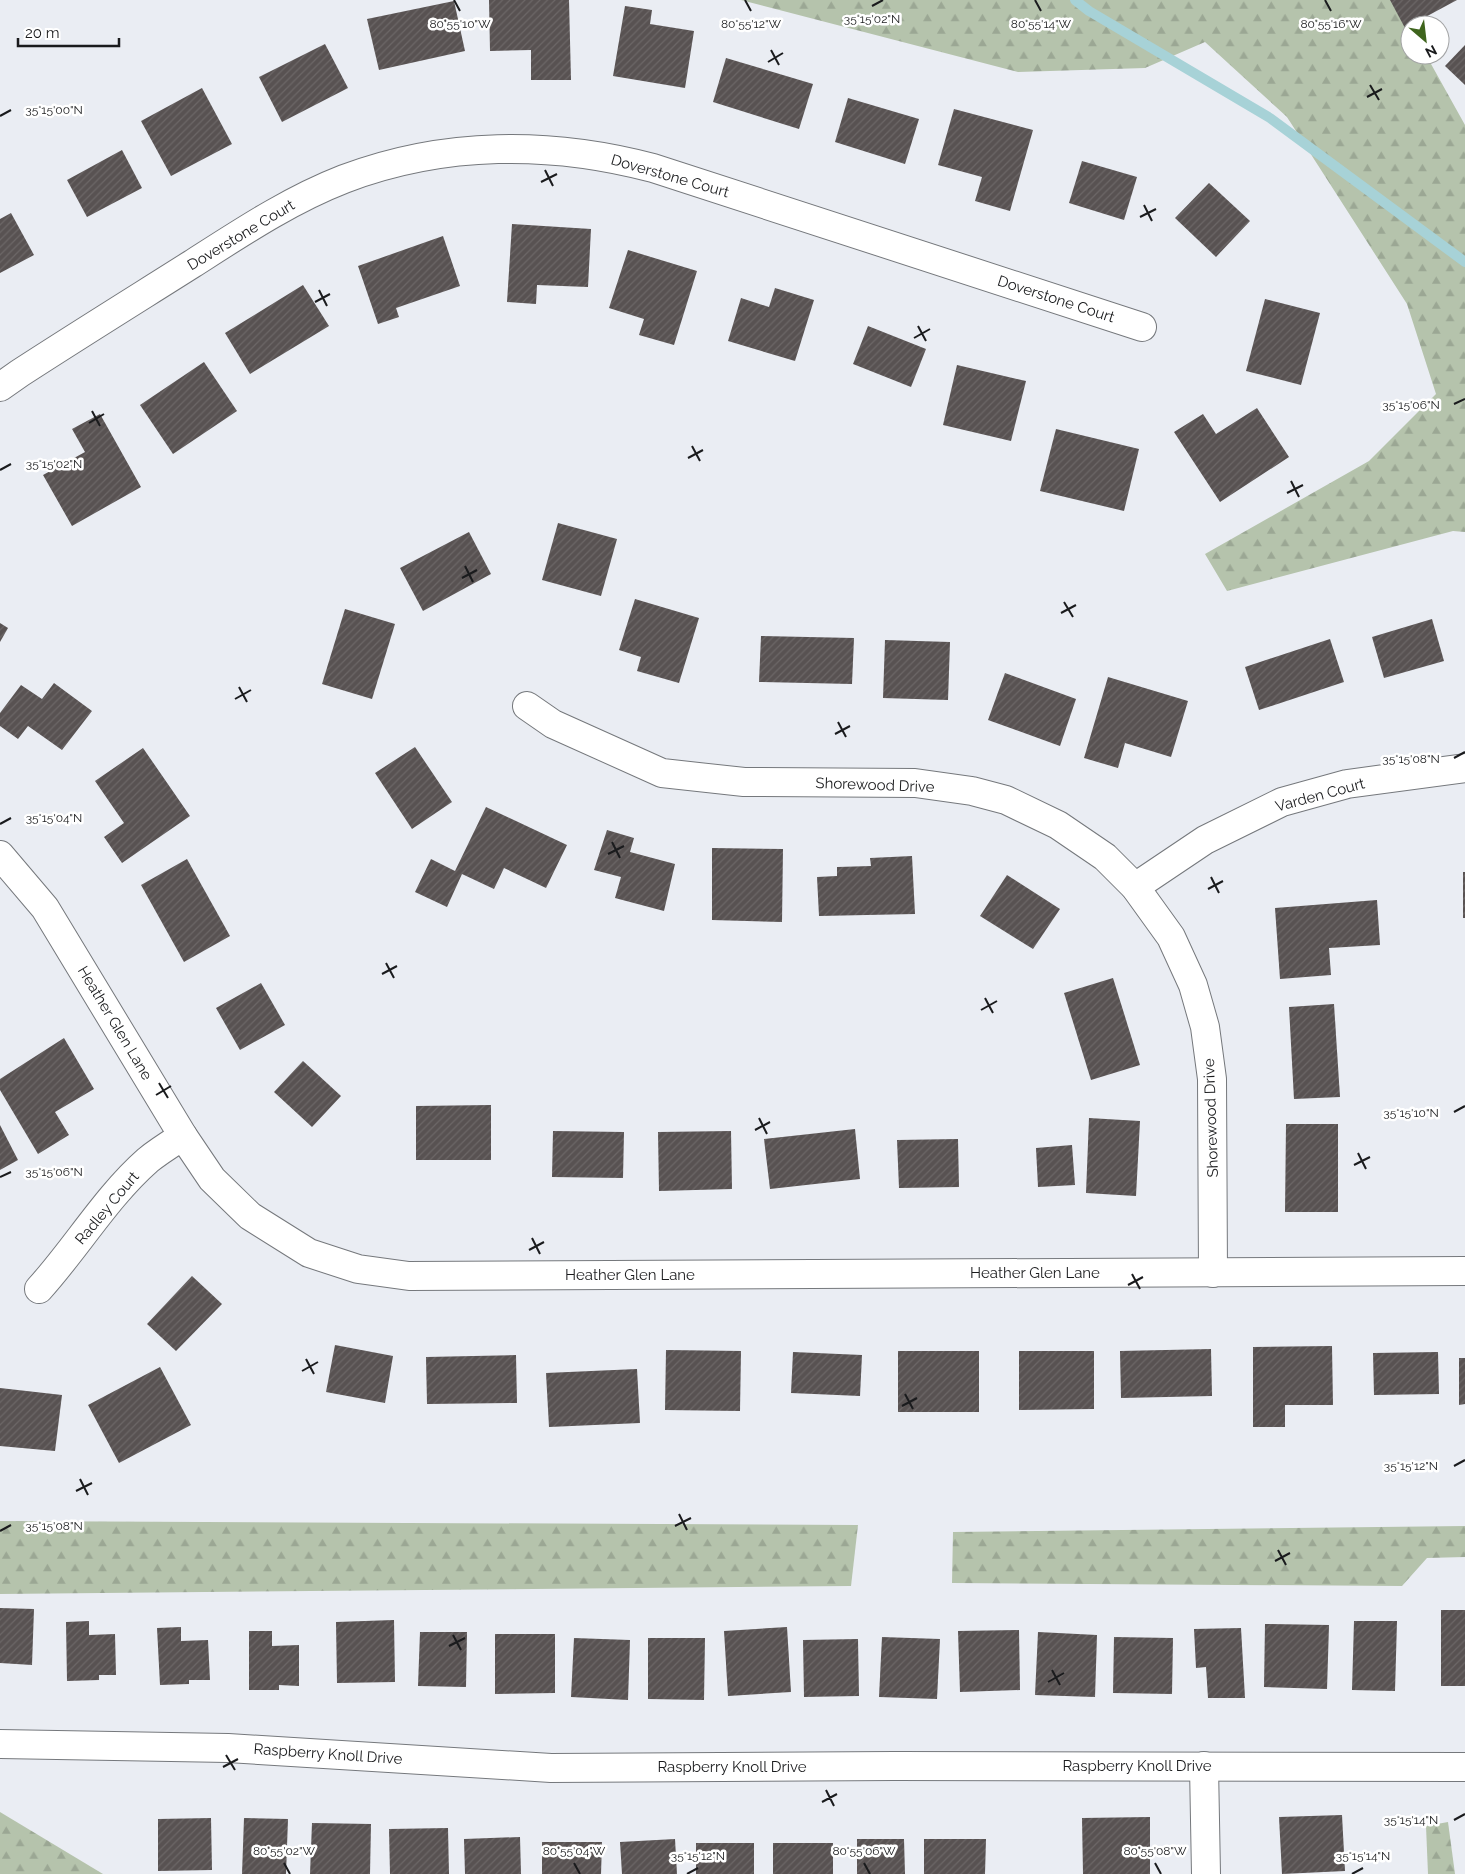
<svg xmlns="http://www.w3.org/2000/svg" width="1465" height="1874" font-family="Raleway,sans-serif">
<defs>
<pattern id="forest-firs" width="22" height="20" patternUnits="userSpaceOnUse" patternTransform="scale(1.25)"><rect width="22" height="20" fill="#b5c3ac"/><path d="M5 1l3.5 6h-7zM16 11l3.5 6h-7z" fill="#9ba794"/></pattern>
<pattern id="building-hatch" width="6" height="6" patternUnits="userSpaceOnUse" patternTransform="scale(1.25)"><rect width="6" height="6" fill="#585252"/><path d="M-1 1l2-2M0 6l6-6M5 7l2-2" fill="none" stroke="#6c6767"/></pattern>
</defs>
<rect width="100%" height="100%" fill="#eaedf3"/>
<g fill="url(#forest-firs)">
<polygon points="741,0 1396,0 1410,26 1410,55 1426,55 1465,125 1465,532 1453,531 1227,591 1205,554 1369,461 1436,394 1407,304 1287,117 1205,42 1145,68 1018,72"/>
<polygon points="0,1521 858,1525 851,1586 0,1594"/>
<polygon points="1465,1526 1465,1557 1427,1558 1402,1586 952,1583 953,1532"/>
<polygon points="0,1812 103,1874 0,1874"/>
<polygon points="1448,1822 1455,1874 1428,1874 1426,1826"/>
</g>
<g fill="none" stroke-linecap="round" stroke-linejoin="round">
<polyline stroke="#a7d2d7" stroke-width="10" points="1075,0 1089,11 1270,118 1465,262"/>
</g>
<g fill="url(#building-hatch)">
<polygon points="489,0 569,0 571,80 531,80 531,50 490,51"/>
<polygon points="1390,0 1457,0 1405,28"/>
<polygon points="454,1 465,51 379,70 367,19"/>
<polygon points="625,6 652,10 650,24 694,31 685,88 613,76"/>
<polygon points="325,44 348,88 282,122 259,77"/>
<polygon points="1465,45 1465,85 1445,66"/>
<polygon points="726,58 813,84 799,129 713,102"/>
<polygon points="202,88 232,144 171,176 141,121"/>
<polygon points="848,98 919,119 905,164 835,142"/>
<polygon points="954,109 1033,130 1010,211 975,201 982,177 938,165"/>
<polygon points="122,150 142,188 87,217 67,180"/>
<polygon points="1082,161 1137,177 1124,220 1069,203"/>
<polygon points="1209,183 1250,221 1216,257 1175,218"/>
<polygon points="11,213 34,255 0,273 0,219"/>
<polygon points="512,224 591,229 588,287 537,285 536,304 507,302"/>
<polygon points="443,236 460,286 396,308 399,317 378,324 358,266"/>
<polygon points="628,250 697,271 674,345 639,335 644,319 609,308"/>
<polygon points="303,285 329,326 250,374 225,333"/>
<polygon points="775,288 814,300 795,361 728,341 741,298 769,307"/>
<polygon points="1265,299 1320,313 1301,385 1246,371"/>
<polygon points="868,326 926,349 911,387 853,364"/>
<polygon points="204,362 237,411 173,454 140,405"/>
<polygon points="957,365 1026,381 1011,441 943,425"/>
<polygon points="1257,408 1289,457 1220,502 1174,432 1203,414 1216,434"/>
<polygon points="100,414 141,487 72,526 43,475 85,452 72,429"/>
<polygon points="1056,429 1139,449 1124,511 1040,491"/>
<polygon points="558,523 617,539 601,596 542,580"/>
<polygon points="469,532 491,574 423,611 400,568"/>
<polygon points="635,599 699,618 679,683 637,671 641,657 619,650"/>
<polygon points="345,609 395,624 372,699 322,684"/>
<polygon points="1432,619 1444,661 1384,678 1372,637"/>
<polygon points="0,623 8,628 0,642"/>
<polygon points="761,636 854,638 852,684 759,682"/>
<polygon points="1330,639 1344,682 1259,710 1245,667"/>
<polygon points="885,640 950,642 948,700 883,698"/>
<polygon points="1005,673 1076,699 1060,746 988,720"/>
<polygon points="1108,677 1188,701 1171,757 1125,743 1118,768 1084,758"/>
<polygon points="54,683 92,711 62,750 28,726 18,739 0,726 0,713 21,685 42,699"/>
<polygon points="415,747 452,802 412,829 375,773"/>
<polygon points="143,748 190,816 122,863 104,837 124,823 95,781"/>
<polygon points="486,807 567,845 546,888 504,868 494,889 462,874 447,907 415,892 431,859 455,871"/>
<polygon points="607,830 634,838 630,852 675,864 664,911 615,898 621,877 594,870"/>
<polygon points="712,848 783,849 782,922 712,920"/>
<polygon points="912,856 915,914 819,916 817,877 837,876 837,867 871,866 870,858"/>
<polygon points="187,859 230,936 184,962 141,885"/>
<rect x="1463" y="872" width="2" height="46"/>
<polygon points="1007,875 1060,909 1033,949 980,916"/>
<polygon points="1377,900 1380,945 1329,948 1331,975 1280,979 1275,908"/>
<polygon points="1113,978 1140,1065 1091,1080 1064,993"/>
<polygon points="261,983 285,1025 240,1050 216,1008"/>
<polygon points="1334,1004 1340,1097 1294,1099 1289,1007"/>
<polygon points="64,1038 94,1089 55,1112 69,1135 38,1154 0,1090 0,1079"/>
<polygon points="303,1061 341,1096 312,1127 274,1092"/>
<polygon points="491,1105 491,1160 416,1160 416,1106"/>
<polygon points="1089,1118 1140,1121 1136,1196 1086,1193"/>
<polygon points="1286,1124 1338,1124 1338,1212 1285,1212"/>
<polygon points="0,1125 18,1160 0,1170"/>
<polygon points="855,1129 860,1179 770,1189 764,1139"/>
<polygon points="553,1131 624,1132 623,1178 552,1177"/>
<polygon points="731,1131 732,1189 659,1191 658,1132"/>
<polygon points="958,1139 959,1187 899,1188 897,1140"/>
<polygon points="1072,1145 1075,1185 1038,1187 1036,1148"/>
<polygon points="192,1276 222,1304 176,1351 147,1324"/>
<polygon points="335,1345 393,1356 385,1403 326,1392"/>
<polygon points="1332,1346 1333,1405 1285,1405 1285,1427 1253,1427 1253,1347"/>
<polygon points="1211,1349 1212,1396 1121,1398 1120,1351"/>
<polygon points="666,1350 741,1351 740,1411 665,1410"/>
<rect x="898" y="1351" width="81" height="61"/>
<polygon points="1019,1351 1094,1351 1094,1409 1019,1410"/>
<polygon points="793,1352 862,1355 860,1396 791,1393"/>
<polygon points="1438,1352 1439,1394 1374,1395 1373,1353"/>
<polygon points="516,1355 517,1403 427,1404 426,1357"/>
<polygon points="1459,1358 1465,1358 1465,1404 1459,1405"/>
<polygon points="160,1367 191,1425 119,1463 88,1405"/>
<polygon points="637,1369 640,1423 549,1427 546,1373"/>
<polygon points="0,1388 62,1395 55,1451 0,1446"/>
<polygon points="0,1608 34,1609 32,1665 0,1663"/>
<rect x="1441" y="1610" width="24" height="76"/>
<polygon points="394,1620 395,1682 337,1683 336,1622"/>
<polygon points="89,1621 89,1635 115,1634 116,1675 99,1675 99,1680 67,1681 66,1622"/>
<polygon points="1354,1621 1397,1621 1395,1691 1352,1690"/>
<polygon points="1265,1624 1329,1625 1327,1689 1264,1687"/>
<polygon points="181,1627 181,1641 208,1640 210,1680 189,1680 189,1684 160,1685 157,1628"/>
<polygon points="787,1627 791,1692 728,1696 724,1631"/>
<polygon points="1241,1628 1245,1698 1208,1698 1206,1667 1196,1668 1194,1629"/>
<polygon points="1019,1630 1020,1690 960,1692 958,1631"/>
<polygon points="249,1631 272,1631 272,1646 299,1645 299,1686 279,1685 279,1690 249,1690"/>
<polygon points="420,1632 467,1632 466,1687 418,1686"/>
<polygon points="1038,1632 1097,1635 1095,1697 1035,1695"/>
<polygon points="495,1634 555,1634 555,1693 495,1694"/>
<polygon points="882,1637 940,1639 937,1699 879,1697"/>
<polygon points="1114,1637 1173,1638 1172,1694 1113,1693"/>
<polygon points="574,1638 630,1640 628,1700 571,1697"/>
<polygon points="648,1638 705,1638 704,1700 648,1699"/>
<polygon points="858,1639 859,1696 804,1697 803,1640"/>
<polygon points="1342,1815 1345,1871 1282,1874 1279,1817"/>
<polygon points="1150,1817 1150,1874 1083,1874 1082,1818"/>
<polygon points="211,1818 212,1870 158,1871 158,1819"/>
<polygon points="244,1818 288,1819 286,1874 242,1874"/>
<polygon points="312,1823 371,1824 370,1874 310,1874"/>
<polygon points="448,1828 449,1874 390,1874 389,1829"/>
<polygon points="520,1837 521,1874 465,1874 464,1839"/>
<polygon points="675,1839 677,1874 622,1874 620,1842"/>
<polygon points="857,1839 904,1839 905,1874 857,1874"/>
<polygon points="924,1839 986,1839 985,1874 924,1874"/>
<polygon points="542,1842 602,1842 601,1874 542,1874"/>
<rect x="696" y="1843" width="58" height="31"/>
<rect x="773" y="1843" width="60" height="31"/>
</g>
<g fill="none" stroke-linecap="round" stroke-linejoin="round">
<g stroke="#75787c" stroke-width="30">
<g id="street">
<path d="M0 387 20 373C77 336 135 300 192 264 242 232 290 200 344 179 444 141 551 141 653 168L1142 327"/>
<polyline points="527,706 553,724 662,773 744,782 915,783 972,791 1006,800 1058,825 1105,857 1135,887 1171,937 1193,985 1205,1027 1212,1079 1213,1273"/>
<polyline points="0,855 45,908 183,1136 212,1179 250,1216 309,1253 358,1269 409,1276 1465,1271"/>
<polyline points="1135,887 1205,840 1282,802 1347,784 1465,768"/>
<path d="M39 1289C77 1247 106 1197 148 1160 159 1151 172 1143 183 1136"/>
<polyline points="0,1744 228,1748 551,1768 895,1766 1465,1767"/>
<polyline points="1204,1766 1206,1874"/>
</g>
</g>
<use href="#street" stroke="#fff" stroke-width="28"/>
</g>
<path fill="none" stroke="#1a1b1d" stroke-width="2" d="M454 0 460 11M745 0 751 11M1035 0 1041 11M1325 0 1331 11M872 6 883 0M771 50 779 65M768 62 783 53M1370 85 1379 100M1367 97 1382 89M0 116 11 110M545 170 553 186M541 182 557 174M1144 205 1152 221M1140 217 1156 209M319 290 327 306M315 302 330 294M918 326 926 341M914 338 930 329M1454 404 1465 399M92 411 100 426M89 423 104 414M692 446 700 461M688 458 703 450M0 470 11 464M1291 481 1299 497M1287 493 1303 485M465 566 473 582M462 578 477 570M1064 602 1073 617M1061 613 1076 605M239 687 247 702M235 699 251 690M838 722 846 737M835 734 850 726M1454 758 1465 752M0 824 11 818M612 842 620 858M608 854 624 846M1211 877 1219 893M1208 889 1223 881M386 963 394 978M382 974 397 966M985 998 993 1013M981 1010 997 1001M159 1083 168 1098M156 1095 171 1086M1454 1112 1465 1106M759 1118 767 1134M755 1130 770 1122M1358 1153 1366 1169M1354 1165 1370 1157M0 1177 11 1172M532 1238 540 1254M529 1250 544 1242M1132 1274 1140 1289M1128 1285 1143 1277M306 1359 314 1374M302 1371 318 1362M905 1394 913 1409M902 1406 917 1398M1454 1466 1465 1460M80 1479 88 1495M76 1491 92 1483M679 1514 687 1530M675 1526 691 1518M0 1531 11 1525M1278 1550 1286 1565M1275 1561 1290 1553M453 1635 461 1650M449 1646 465 1638M1052 1670 1060 1685M1048 1682 1064 1673M226 1755 235 1770M223 1767 238 1759M826 1790 834 1806M822 1802 837 1794M1454 1820 1465 1814M284 1863 290 1874M574 1863 580 1874M864 1863 870 1874M1155 1863 1161 1874M687 1874 698 1868M1352 1874 1363 1868"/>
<g text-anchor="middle" stroke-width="5" stroke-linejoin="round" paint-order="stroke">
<g font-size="15" fill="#1a1b1d" stroke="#fff">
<text transform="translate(670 176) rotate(16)" y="5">Doverstone Court</text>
<text transform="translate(241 235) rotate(-31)" y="5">Doverstone Court</text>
<text transform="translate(1056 299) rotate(18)" y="5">Doverstone Court</text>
<text transform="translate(875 785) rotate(2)" y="5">Shorewood Drive</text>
<text transform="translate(1320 795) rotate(-15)" y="5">Varden Court</text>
<text transform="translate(115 1023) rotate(59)" y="5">Heather Glen Lane</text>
<text transform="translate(1211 1118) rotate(-92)" y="5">Shorewood Drive</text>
<text transform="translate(107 1208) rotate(-50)" y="5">Radley Court</text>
<text x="1035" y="1278">Heather Glen Lane</text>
<text x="630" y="1280">Heather Glen Lane</text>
<text transform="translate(328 1754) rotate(4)" y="5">Raspberry Knoll Drive</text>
<text x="1137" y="1771">Raspberry Knoll Drive</text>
<text x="732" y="1772">Raspberry Knoll Drive</text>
</g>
</g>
<g font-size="12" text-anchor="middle" fill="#1a1b1d" stroke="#fff" stroke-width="5" stroke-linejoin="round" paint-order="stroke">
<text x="872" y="23">35°15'02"N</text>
<text x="460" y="28">80°55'10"W</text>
<text x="1041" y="28">80°55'14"W</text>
<text x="1331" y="28">80°55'16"W</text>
<text x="751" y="28">80°55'12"W</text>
<text x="54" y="114">35°15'00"N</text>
<text x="1411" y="409">35°15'06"N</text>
<text x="54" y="468">35°15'02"N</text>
<text x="1411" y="763">35°15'08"N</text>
<text x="54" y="822">35°15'04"N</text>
<text x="1411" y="1117">35°15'10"N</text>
<text x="54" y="1176">35°15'06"N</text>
<text x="1411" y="1470">35°15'12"N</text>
<text x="54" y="1530">35°15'08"N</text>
<text x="1411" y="1824">35°15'14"N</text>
<text x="284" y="1855">80°55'02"W</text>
<text x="574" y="1855">80°55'04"W</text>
<text x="864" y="1855">80°55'06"W</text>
<text x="1155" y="1855">80°55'08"W</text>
<text x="698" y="1860">35°15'12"N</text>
<text x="1363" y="1860">35°15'14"N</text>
</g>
<g transform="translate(1425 40) rotate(152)"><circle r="24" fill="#ffffff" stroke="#a3a4a5"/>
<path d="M0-4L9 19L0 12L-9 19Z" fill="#3e641d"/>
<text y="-8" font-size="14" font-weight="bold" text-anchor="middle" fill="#1a1b1d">N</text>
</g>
<path d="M18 38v8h101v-8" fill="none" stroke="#1a1b1d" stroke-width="2.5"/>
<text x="25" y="38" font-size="15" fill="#1a1b1d" stroke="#ffffff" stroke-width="4" paint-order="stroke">20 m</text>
</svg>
